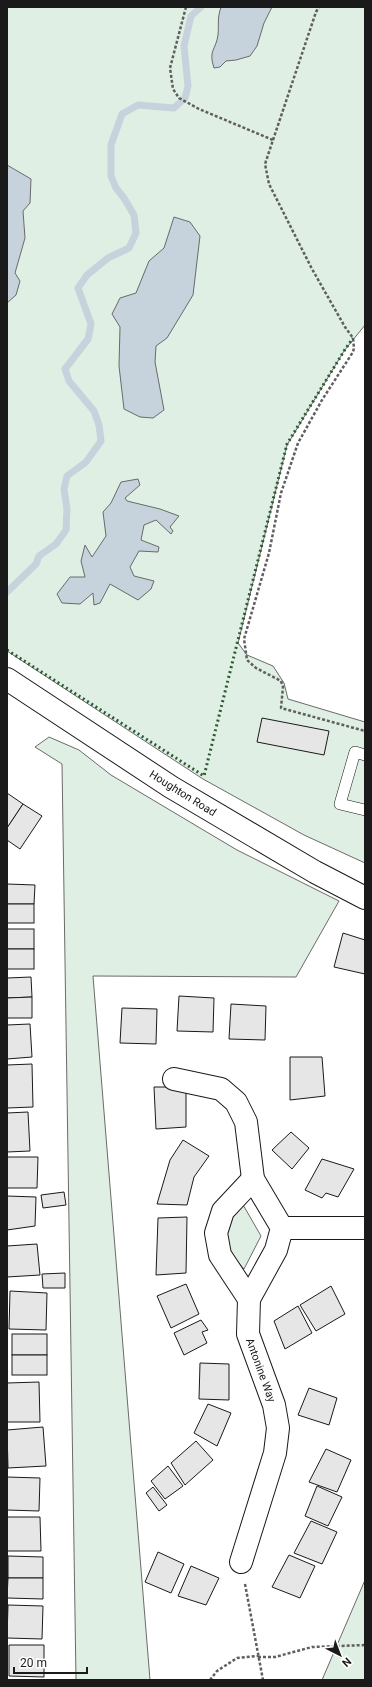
<svg xmlns="http://www.w3.org/2000/svg" width="372" height="1687" font-family="Roboto,sans-serif">
<rect width="100%" height="100%" fill="#fff"/>
<g fill="#e0efe3" stroke="#6a6a6a">
<polygon points="7,7 365,7 365,325 344,351 287,445 238,643 247,655 273,666 284,683 288,699 365,722 365,863 304,835 203,779 7,651"/>
<polygon points="49,737 79,750 111,775 237,850 339,901 296,977 93,976 150,1680 76,1680 62,764 35,747"/>
<path d="M242 1203 261 1236 244 1269C233 1257 220 1238 228 1221 231 1215 237 1209 242 1203Z"/>
<polygon points="365,1580 365,1680 322,1680"/>
</g>
<g fill="#c6d2dc" stroke="#6a6a6a">
<path d="M221 7H272L264 23 257 46 250 56 236 60 226 61 220 67 214 68C208 50 216 50 218 35 219 23 217 19 221 7Z"/>
<polygon points="7,165 31,179 30,203 23,211 25,238 15,273 20,281 16,295 7,303"/>
<polygon points="174,217 190,222 200,236 193,295 167,338 156,346 155,362 164,410 153,418 140,417 124,409 119,366 120,327 112,314 120,298 136,293 149,261 164,248"/>
<polygon points="138,479 140,485 125,498 127,501 160,509 179,516 170,527 173,531 171,534 156,520 144,525 141,540 159,547 158,552 139,551 130,567 134,576 154,581 151,589 138,600 110,584 100,603 94,605 93,593 80,604 62,603 57,594 70,577 85,577 81,561 85,545 92,557 106,536 103,512 111,503 121,482"/>
</g>
<g fill="none" stroke-linecap="round" stroke-linejoin="round">
<polyline stroke="#c6d2dc" stroke-width="7" points="7,592 36,564 39,556 56,544 66,530 67,509 64,489 67,476 86,462 101,441 99,425 94,411 69,381 65,369 88,339 91,324 78,288 87,275 108,258 129,248 136,233 134,215 124,198 116,188 111,176 111,145 122,114 138,105 174,108 185,98 188,86 184,46 191,16 201,7"/>
</g>
<g fill="#e6e6e6" stroke="#1a1a1a">
<polygon points="262,718 329,731 324,755 257,742"/>
<polygon points="7,793 23,804 7,828"/>
<polygon points="23,804 42,816 20,849 7,840 7,828"/>
<polygon points="7,884 35,885 34,904 7,904"/>
<rect x="7" y="904" width="27" height="19"/>
<rect x="7" y="929" width="27" height="20"/>
<polygon points="343,933 365,940 365,974 334,967"/>
<rect x="7" y="949" width="27" height="20"/>
<polygon points="31,977 32,997 7,998 7,978"/>
<polygon points="179,996 214,998 213,1032 177,1031"/>
<polygon points="32,997 32,1018 7,1018 7,998"/>
<polygon points="231,1004 266,1006 265,1040 229,1039"/>
<polygon points="122,1008 157,1009 156,1044 120,1043"/>
<polygon points="30,1024 32,1057 7,1059 7,1025"/>
<polygon points="290,1057 322,1057 325,1096 290,1100"/>
<polygon points="32,1064 33,1107 7,1108 7,1065"/>
<polygon points="154,1087 186,1087 186,1127 156,1129"/>
<polygon points="28,1112 30,1151 7,1152 7,1113"/>
<polygon points="291,1132 309,1148 292,1169 272,1150"/>
<polygon points="183,1140 209,1156 194,1177 187,1205 157,1204 170,1160"/>
<polygon points="7,1157 38,1157 37,1188 7,1188"/>
<polygon points="322,1159 354,1169 338,1197 326,1193 322,1198 305,1190"/>
<polygon points="64,1192 66,1205 43,1208 41,1195"/>
<polygon points="7,1196 36,1197 35,1226 7,1230"/>
<polygon points="187,1217 186,1273 156,1275 158,1218"/>
<polygon points="37,1244 40,1275 7,1277 7,1246"/>
<polygon points="65,1273 65,1288 43,1288 42,1274"/>
<polygon points="186,1284 199,1314 171,1328 157,1296"/>
<polygon points="331,1286 345,1314 316,1331 300,1305"/>
<polygon points="10,1291 47,1293 46,1330 9,1329"/>
<polygon points="298,1306 312,1333 285,1349 274,1321"/>
<polygon points="201,1320 208,1330 202,1332 207,1343 184,1355 174,1333"/>
<rect x="12" y="1334" width="35" height="21"/>
<rect x="12" y="1355" width="35" height="20"/>
<polygon points="200,1363 229,1364 229,1400 199,1399"/>
<polygon points="39,1382 40,1422 7,1422 7,1383"/>
<polygon points="309,1388 337,1398 329,1425 298,1415"/>
<polygon points="208,1404 231,1413 217,1446 194,1433"/>
<polygon points="43,1427 46,1466 8,1468 7,1430"/>
<polygon points="196,1441 213,1460 185,1485 171,1463"/>
<polygon points="326,1449 351,1460 337,1492 309,1482"/>
<polygon points="168,1466 183,1486 165,1499 151,1481"/>
<polygon points="7,1477 40,1478 39,1511 7,1510"/>
<polygon points="317,1486 342,1497 328,1526 305,1516"/>
<polygon points="153,1487 167,1505 159,1511 146,1493"/>
<polygon points="7,1517 40,1517 41,1551 7,1551"/>
<polygon points="311,1521 337,1532 322,1564 294,1553"/>
<polygon points="158,1552 184,1564 171,1593 145,1582"/>
<polygon points="289,1555 315,1566 300,1598 272,1587"/>
<polygon points="8,1556 43,1557 43,1578 8,1578"/>
<polygon points="191,1566 219,1578 206,1605 178,1596"/>
<polygon points="8,1578 43,1578 43,1599 7,1598"/>
<polygon points="8,1605 43,1606 42,1639 7,1638"/>
<polygon points="9,1645 44,1645 44,1677 9,1676"/>
</g>
<g fill="none" stroke-linecap="round" stroke-linejoin="round">
<g stroke="#1a1a1a" stroke-width="12">
<polyline id="service" points="365,755 355,752 340,804 365,810"/>
</g>
<g stroke="#1a1a1a" stroke-width="24">
<g id="minor">
<polyline points="174,1079 221,1089 236,1102 246,1122 253,1179 282,1228 276,1250 249,1299 248,1334 274,1405 278,1428 275,1453 241,1562"/>
<polyline points="282,1228 365,1228"/>
<polyline points="249,1299 220,1255 216,1233 223,1211 253,1179"/>
</g>
</g>
<g stroke="#1a1a1a" stroke-width="24">
<polyline id="tertiary" points="7,679 171,787 315,872 365,898"/>
</g>
<g stroke="#5f5f5f" stroke-width="2.5" stroke-dasharray="3 2" stroke-linecap="butt">
<polyline points="186,7 170,68 173,89 179,98 199,109 273,140 265,164 269,184 312,269 345,327 353,338 354,348 353,352 322,400 298,443 281,493 269,553 244,639 247,660 256,668 281,681 283,687 281,708 365,731"/>
<polyline points="273,140 316,12 319,7"/>
<polyline points="245,1584 263,1680"/>
<polyline points="258,1657 275,1657 312,1647 365,1645"/>
<polyline points="210,1680 217,1671 237,1658 258,1656"/>
</g>
<use href="#service" stroke="#fff" stroke-width="11"/>
<use href="#minor" stroke="#fff" stroke-width="22"/>
<use href="#tertiary" stroke="#fff" stroke-width="22"/>
<polyline stroke="#2b5a34" stroke-width="3" stroke-dasharray="2 3" stroke-linecap="butt" points="7,650 204,776 287,444 344,351 353,338"/>
</g>
<g text-anchor="middle" stroke-width="3" stroke-linejoin="round" paint-order="stroke">
<g font-size="11" fill="#1a1a1a" stroke="#fff">
<text transform="translate(183 793) rotate(32)" y="4">Houghton Road</text>
<text transform="translate(261 1370) rotate(70)" y="4">Antonine Way</text>
</g>
</g>
<rect width="372" height="1687" fill="none" stroke="#1a1a1a" stroke-width="16"/>
<g transform="translate(340 1655) rotate(138)" stroke="#ffffff" stroke-width="3" paint-order="stroke">
<path d="M0-3L7 15L0 10L-7 15Z" fill="#1a1a1a"/>
<text y="-6" font-size="11" font-weight="bold" text-anchor="middle" fill="#1a1a1a">N</text>
</g>
<path d="M14 1667v6h73v-6" fill="none" stroke="#1a1a1a" stroke-width="2"/>
<text x="20" y="1667" font-size="12" fill="#1a1a1a" stroke="#ffffff" stroke-width="3" paint-order="stroke">20 m</text>
</svg>
